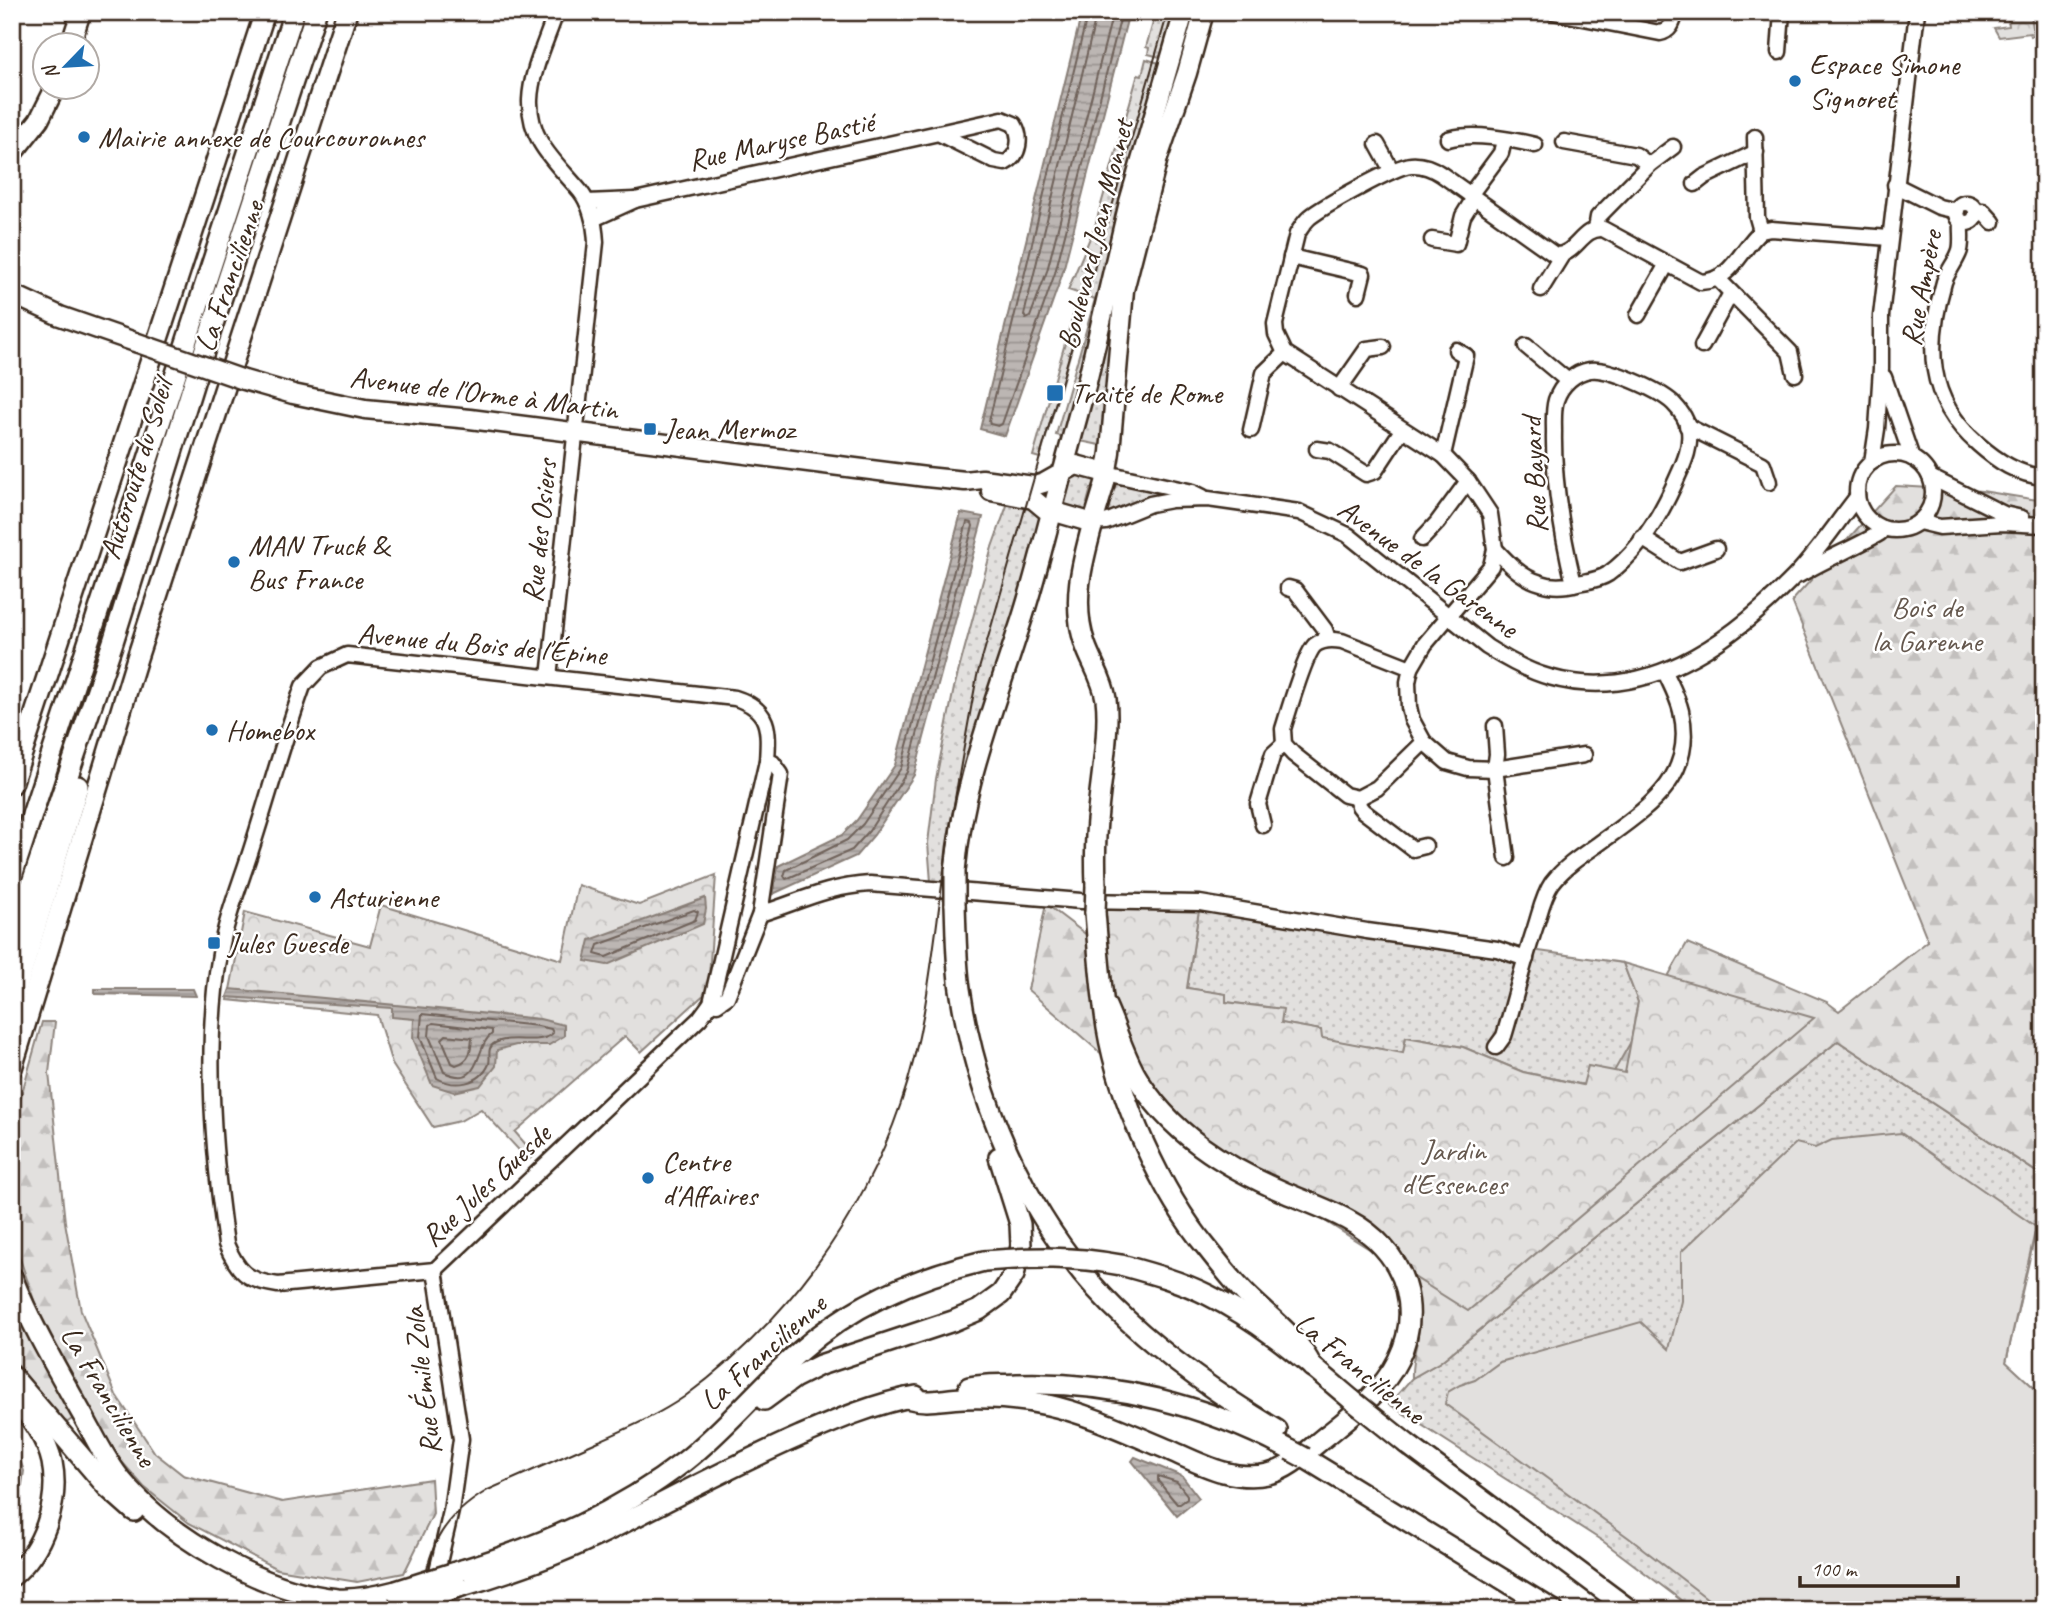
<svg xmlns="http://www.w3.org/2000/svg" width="2056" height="1622" font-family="Caveat,sans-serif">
<defs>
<pattern id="grass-dots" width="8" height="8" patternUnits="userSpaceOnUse" patternTransform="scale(1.75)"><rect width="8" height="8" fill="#e2e0de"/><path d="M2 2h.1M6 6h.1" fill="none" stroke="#c3c0be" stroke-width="1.8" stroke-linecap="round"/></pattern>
<pattern id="forest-firs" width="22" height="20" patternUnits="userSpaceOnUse" patternTransform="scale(1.75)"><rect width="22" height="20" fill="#e2e0de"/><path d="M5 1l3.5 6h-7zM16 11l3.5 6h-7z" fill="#c3c0be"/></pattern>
<pattern id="park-crowns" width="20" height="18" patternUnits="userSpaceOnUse" patternTransform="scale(1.75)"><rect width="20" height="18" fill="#e2e0de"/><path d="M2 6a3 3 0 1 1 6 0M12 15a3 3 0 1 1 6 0" fill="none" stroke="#c3c0be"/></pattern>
<pattern id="water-rules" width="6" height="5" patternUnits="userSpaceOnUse" patternTransform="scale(1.75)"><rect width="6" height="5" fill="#bcb6b3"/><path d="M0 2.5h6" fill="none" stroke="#9a9491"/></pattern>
</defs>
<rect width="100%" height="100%" fill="#fff"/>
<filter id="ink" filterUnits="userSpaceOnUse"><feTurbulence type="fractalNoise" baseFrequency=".0143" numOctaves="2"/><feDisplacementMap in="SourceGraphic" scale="14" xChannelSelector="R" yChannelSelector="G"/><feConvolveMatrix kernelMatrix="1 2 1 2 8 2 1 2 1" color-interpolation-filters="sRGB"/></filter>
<g filter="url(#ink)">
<g fill="url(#grass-dots)" stroke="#8e857e" stroke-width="2">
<polygon points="1156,12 1179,12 1167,51 1163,49 1160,57 1148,54 1149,48 1146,47"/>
<polygon points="1146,59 1159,63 1148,100 1152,102 1065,437 1056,435 1095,299 1068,290 1095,226 1138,74 1142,75"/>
<polygon points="1175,60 1185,62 1153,158 1105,446 1080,441"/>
<polygon points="1077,301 1085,303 1040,458 1033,456"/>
<polygon points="1075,473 1094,478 1096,482 1095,488 1091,488 1087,503 1091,504 1086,512 1064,506 1070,478"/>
<polygon points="1114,481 1164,491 1105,516"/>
<polygon points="1009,500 1038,509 1042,520 948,882 931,882 928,843 936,779 954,688 992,547"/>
<polygon points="1200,903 1623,963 1638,1002 1625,1074 1584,1085 1523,1072 1463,1047 1406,1037 1403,1054 1321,1038 1321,1030 1281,1023 1282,1009 1225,1002 1226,994 1187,988"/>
<polygon points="1838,1041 2044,1177 2044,1196 2006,1362 2044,1397 2009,1610 1694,1610 1604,1542 1389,1404 1412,1378 1440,1362"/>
</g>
<g fill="url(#forest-firs)" stroke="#8e857e" stroke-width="2">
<path d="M1896 486 1982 491 2044 501V1177L1838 1041 1440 1362 1412 1378C1411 1357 1418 1346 1419 1327 1420 1307 1414 1289 1409 1270L1188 1129 1028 990 1046 904 1322 1114 1604 1089 1687 943 1827 1002 1839 1011 1928 941 1792 601Z"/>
<polygon points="42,1022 55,1022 49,1073 65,1222 81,1311 116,1395 155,1453 183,1475 282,1502 431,1479 433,1514 404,1573 357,1582 277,1569 189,1523 144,1487 115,1454 68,1373 37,1309 18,1253 12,1221 12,1128"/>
<polygon points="12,1303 75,1417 65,1424 12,1358"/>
<polygon points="12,1438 24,1471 12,1549"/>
</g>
<g fill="url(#park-crowns)" stroke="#8e857e" stroke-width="2">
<polygon points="2031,15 2034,35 2031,36 2030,33 1999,37 1994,28 2009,26 2008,18"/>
<polygon points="716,875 708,991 641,1052 625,1036 515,1132 535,1155 528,1160 481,1109 460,1121 433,1127 392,1064 377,1015 228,1000 245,912 370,946 381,905 562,960 578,885 639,905"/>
<polygon points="1105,901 1200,903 1187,988 1226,994 1226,1002 1283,1009 1281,1023 1321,1030 1322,1038 1403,1053 1406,1037 1463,1047 1523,1072 1583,1085 1588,1066 1625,1073 1638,1002 1623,963 1814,1018 1468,1311 1187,1134 1127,1047 1111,985"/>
</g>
<polygon fill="#e2e0de" stroke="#8e857e" stroke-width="2" points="1901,1133 2036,1227 2006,1362 2044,1397 2044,1610 1722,1610 1629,1538 1445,1404 1448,1392 1460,1385 1475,1380 1500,1362 1641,1322 1669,1349 1681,1301 1681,1252 1796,1143 1815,1148 1832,1140"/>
<g fill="url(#water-rules)" stroke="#887e77" stroke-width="2">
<polygon points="1082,12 1129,12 1062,275 1005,436 980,429"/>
<polygon points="961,513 983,517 914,775 874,835 856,856 773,894 778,866 842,835 857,820 895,765"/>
<polygon points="705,898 706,909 703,924 607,965 585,961 590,940"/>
<polygon points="95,989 193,989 196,996 95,994"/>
<polygon points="230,989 540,1019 564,1025 564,1036 549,1045 516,1045 497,1050 496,1066 480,1086 454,1092 432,1085 413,1038 414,1019 392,1017 392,1008 227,997"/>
<polygon points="1135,1457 1182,1476 1199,1498 1177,1516 1132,1461"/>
</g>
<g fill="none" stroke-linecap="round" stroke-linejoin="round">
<g stroke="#6f625a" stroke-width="2">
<polyline points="1088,12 989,421 990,424 998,426 1002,424 1055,273 1122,12"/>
<polyline points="1097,12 1024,315 1026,319 1030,317 1047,271 1113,12"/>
<polygon points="967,522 972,523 973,526 907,772 869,831 852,850 786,879 784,876 786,870 847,840 863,824 901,768"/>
<polygon points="694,910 698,912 695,920 606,957 595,954 598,945"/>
<path d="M422 1014 538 1026 551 1029 553 1033C540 1046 512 1034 495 1043 486 1048 491 1056 489 1064 480 1085 454 1088 437 1078L420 1037Z"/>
<path d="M433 1023 492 1030V1034C474 1046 483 1090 444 1072L429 1036 430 1025Z"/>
<path d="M446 1035 472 1038C471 1052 470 1061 456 1065L452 1063 442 1039Z"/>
<polygon points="1158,1476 1177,1482 1187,1495 1187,1499 1180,1504 1177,1504 1158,1481"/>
</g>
<g stroke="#3b2a1e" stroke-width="19">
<g id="minor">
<path d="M1553 12 1660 33C1671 31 1673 22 1676 12"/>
<polyline points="1779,52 1782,12"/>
<polyline points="1755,137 1757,217 1761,231"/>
<path d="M1448 139C1474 132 1509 139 1535 145"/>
<polyline points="1564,142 1636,155 1649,165"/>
<polyline points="1377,144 1392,171"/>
<polyline points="1695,184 1704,177 1756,152"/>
<polyline points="1895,185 1939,207 1957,211"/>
<polyline points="1470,195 1501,153 1504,140"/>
<path d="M635 200 1002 119 1014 124C1022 137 1020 156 1005 163L994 161 938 133"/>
<polyline points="587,202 635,200 593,219"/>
<circle cx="1966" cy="213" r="10"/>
<polyline points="1976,213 1983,211 1993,222"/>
<path d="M1961 221C1960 231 1963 245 1959 253 1955 263 1948 271 1944 282 1926 344 1926 399 1978 444 1997 461 2018 475 2044 477"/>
<polyline points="1596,229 1598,217 1649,165 1673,147"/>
<polyline points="1432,240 1456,244 1463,216 1474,198"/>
<polyline points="1291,257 1363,274 1358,294"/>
<polyline points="1717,278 1790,352 1795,374"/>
<polyline points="1541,289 1562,255"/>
<polyline points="1638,315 1667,264"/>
<polyline points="1526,346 1568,381"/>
<polyline points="1702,346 1731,293"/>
<polyline points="1884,377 1912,458"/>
<polyline points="1339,389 1367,349 1383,347"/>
<polyline points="1687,426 1763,464 1769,482"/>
<polyline points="1251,430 1264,373 1285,353"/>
<polyline points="1317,449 1330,451 1366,474 1375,471 1402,430"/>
<circle cx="1895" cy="492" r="38"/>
<polyline points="1443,455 1466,356 1456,350"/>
<polyline points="1872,462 1877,429 1881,368 1881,316 1917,12"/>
<polyline points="1106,473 1193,492 1203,497"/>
<polyline points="1930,477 2004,514 2022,518"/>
<polyline points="1919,522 1940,527 2002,523 2044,525"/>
<path d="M1093 523 1106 522 1150 504 1171 500 1208 499 1299 512 1348 535 1487 647C1506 659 1527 671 1549 677 1644 704 1727 645 1790 581 1815 556 1835 525 1857 497"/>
<polyline points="1642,538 1680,562 1716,549"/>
<polyline points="1422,539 1437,523 1468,481"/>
<path d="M1495 549C1508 563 1522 578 1541 583 1552 587 1566 586 1578 583 1588 581 1599 580 1608 574 1640 551 1663 511 1678 476 1685 461 1691 446 1689 430 1687 420 1680 410 1673 403 1659 390 1608 367 1590 370 1575 372 1561 385 1556 400 1553 410 1554 422 1554 432 1553 484 1562 534 1574 584"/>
<path d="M1799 575C1826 559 1854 548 1880 533L1882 528"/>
<polyline points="1288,588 1295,590 1325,630 1328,639"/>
<path d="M347 655 735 698C770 709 769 729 767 761L711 1003 700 1018 435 1270 278 1285C247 1281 238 1272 226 1244 213 1154 204 1044 220 954 226 918 241 882 252 847 269 794 284 739 303 686L321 667Z"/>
<path d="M1411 668 1342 641C1332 639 1323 639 1315 645 1305 654 1288 713 1283 729L1284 744 1293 754 1345 795 1358 798 1377 788 1424 742"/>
<path d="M549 677 596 242C595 224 591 205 580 191 556 162 529 142 530 100 531 71 547 40 556 12"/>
<polyline points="1495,726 1497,754 1495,769 1507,858"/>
<path d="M1584 755 1495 769 1468 768 1447 762 1424 742 1412 720 1409 707 1408 682 1411 668 1425 644 1491 566 1495 549 1490 514 1468 481 1443 455 1285 353 1276 334 1275 324 1297 234C1301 228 1304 222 1310 217 1324 206 1395 166 1411 165 1423 164 1432 168 1441 174L1555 255C1576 256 1581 227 1603 229L1701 282C1732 281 1741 248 1761 231L1771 229 1889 238"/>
<polyline points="1358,798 1359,806 1363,811 1413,849 1425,846"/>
<polyline points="1263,825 1258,804 1273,754 1284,744"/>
<path d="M760 914C801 901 826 887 870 884L1081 901 1200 903 1367 931 1497 949 1526 959"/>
<polyline points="711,1003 717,1004 727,997 760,914 781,774 773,763 767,761"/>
<path d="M1496 1047 1504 1036C1515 1000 1523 963 1535 928 1540 913 1543 896 1552 883 1564 867 1581 856 1597 845 1644 810 1697 780 1681 711 1678 698 1671 685 1665 672"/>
<polyline points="428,1610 451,1511 461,1439 435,1270"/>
</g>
</g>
<g stroke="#3b2a1e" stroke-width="23">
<g id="major">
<polyline points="70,46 81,12"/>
<polyline points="12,154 39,120 55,88"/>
<polyline points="12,294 60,316 135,342"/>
<polyline points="244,380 293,394 365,409 470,419 926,477 965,481 982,479 1034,486 1044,483 1076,465 1106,473"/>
<polyline points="991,491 1033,499 1045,509 1093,523 1105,483 1110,452 1124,290 1158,158 1187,73 1204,12"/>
<polyline points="1052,511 1087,382 1129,202 1184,12"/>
</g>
</g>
<g stroke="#3b2a1e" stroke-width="24">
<g id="highway">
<path d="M1093 523C1082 563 1071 603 1085 644 1091 662 1103 679 1106 699 1110 730 1101 778 1098 811 1095 836 1095 861 1096 886"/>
<polyline points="12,784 265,12"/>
<path d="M955 871C962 788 992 712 1017 634 1031 594 1041 552 1052 511"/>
<polyline points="12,876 294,12"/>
<path d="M955 904C956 932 956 961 960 989 978 1111 1035 1236 1127 1320 1172 1362 1224 1398 1277 1430"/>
<path d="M1095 912C1098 950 1101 990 1107 1028 1119 1099 1161 1193 1207 1248 1218 1262 1229 1276 1241 1289 1264 1314 1298 1335 1312 1367"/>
<polyline points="12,942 113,642 194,382 316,12"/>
<polyline points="12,1005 78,786"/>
<polyline points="12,1068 137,658 347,12"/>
<path d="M1121 1265C1150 1273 1180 1281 1208 1295 1261 1321 1307 1362 1352 1400"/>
<path d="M12 1277C31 1325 57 1369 82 1414 95 1437 106 1462 123 1482 170 1538 264 1592 338 1599 358 1600 377 1596 396 1591"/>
<polyline points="12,1376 108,1488 134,1511"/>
<path d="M969 1387C985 1384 1001 1385 1017 1384 1112 1381 1207 1405 1290 1450"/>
<path d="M906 1398C929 1404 940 1399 963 1398 992 1397 1020 1399 1048 1405 1089 1414 1128 1433 1167 1449 1199 1463 1232 1482 1268 1474 1291 1469 1311 1447 1330 1433 1355 1413 1384 1389 1398 1360 1417 1322 1412 1279 1383 1247 1359 1219 1319 1207 1286 1193 1225 1167 1169 1133 1135 1074 1123 1052 1116 1028 1106 1006"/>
<polyline points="764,1400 794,1378 820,1365 953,1321 979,1310 1001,1294 1014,1275 1021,1246 1020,1224 999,1157"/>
<polyline points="1407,1444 1630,1610"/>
<polyline points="1305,1458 1553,1610"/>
<path d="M462 1570C543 1545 618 1513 685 1461 727 1428 760 1386 800 1351 853 1304 916 1277 984 1261"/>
<path d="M12 1576C43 1551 60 1502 52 1462 47 1438 29 1416 14 1397"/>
<path d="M459 1587C507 1573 553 1557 599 1535 666 1502 731 1466 800 1436 837 1420 876 1403 916 1396"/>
</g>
</g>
<use href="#minor" stroke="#fff" stroke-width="14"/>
<use href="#major" stroke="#fff" stroke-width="18"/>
<use href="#highway" stroke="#fff" stroke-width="19"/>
<path stroke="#3b2a1e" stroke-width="2" d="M418 1610C430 1552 433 1523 488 1490 525 1474 562 1457 599 1441 628 1428 658 1415 684 1397 784 1324 861 1221 901 1103 925 1033 932 958 942 885 951 815 964 745 977 676L1168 12"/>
<g stroke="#3b2a1e" stroke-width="23" stroke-linecap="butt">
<polyline id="major-bridge" points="135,342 244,380"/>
</g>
<g stroke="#3b2a1e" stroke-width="24" stroke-linecap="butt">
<g id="highway-bridge">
<polyline points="955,904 955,871"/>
<polyline points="1095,912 1096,886"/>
<path d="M984 1261C1031 1257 1074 1256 1121 1265"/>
<polyline points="1352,1400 1407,1444"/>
<polyline points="1290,1450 1305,1458"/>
<polyline points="396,1591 462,1570"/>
<polyline points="392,1609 459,1587"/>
</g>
</g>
<use href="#major-bridge" stroke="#fff" stroke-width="18"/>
<use href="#highway-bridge" stroke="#fff" stroke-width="19"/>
</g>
</g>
<g fill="#1f6fb2" stroke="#fff" stroke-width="2.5">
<circle cx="1795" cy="81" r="7"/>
<circle cx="84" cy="137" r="7"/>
<rect x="1046" y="384" width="18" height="18" rx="3.5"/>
<rect x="643" y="422" width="14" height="14" rx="3.5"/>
<circle cx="234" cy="562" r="7"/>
<circle cx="212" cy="730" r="7"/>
<circle cx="315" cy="897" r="7"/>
<rect x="207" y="936" width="14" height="14" rx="3.5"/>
<circle cx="648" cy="1178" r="7"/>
</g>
<g text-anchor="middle" stroke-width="5" stroke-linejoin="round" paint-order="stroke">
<g font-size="30" fill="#3b2a1e" stroke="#fff" text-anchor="start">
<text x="1809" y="74">Espace Simone<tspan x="1809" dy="34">Signoret</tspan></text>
<text x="98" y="147">Mairie annexe de Courcouronnes</text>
<text x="1071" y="403">Traité de Rome</text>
<text x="664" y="439">Jean Mermoz</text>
<text x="248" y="555">MAN Truck &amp;<tspan x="248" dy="34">Bus France</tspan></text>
<text x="226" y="740">Homebox</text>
<text x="329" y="907">Asturienne</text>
<text x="228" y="953">Jules Guesde</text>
<text x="662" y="1171">Centre<tspan x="662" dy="34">d'Affaires</tspan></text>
</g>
<g font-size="30" fill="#3b2a1e" stroke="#fff">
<text transform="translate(781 141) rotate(-12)" y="10">Rue Maryse Bastié</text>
<text transform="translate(1095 234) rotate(-76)" y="10">Boulevard Jean Monnet</text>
<text transform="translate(229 276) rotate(-71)" y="10">La Francilienne</text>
<text transform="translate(1921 288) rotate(-79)" y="10">Rue Ampère</text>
<text transform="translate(484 393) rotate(7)" y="10">Avenue de l'Orme à Martin</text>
<text transform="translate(136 469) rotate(-73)" y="10">Autoroute du Soleil</text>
<text transform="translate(1534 475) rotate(-93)" y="10">Rue Bayard</text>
<text transform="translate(539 531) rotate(-84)" y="10">Rue des Osiers</text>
<text transform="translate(1428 568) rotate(36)" y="10">Avenue de la Garenne</text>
<text transform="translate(482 644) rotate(5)" y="10">Avenue du Bois de l'Épine</text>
<text transform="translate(486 1185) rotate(-43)" y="10">Rue Jules Guesde</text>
<text transform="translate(763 1352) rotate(-42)" y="10">La Francilienne</text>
<text transform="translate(1360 1368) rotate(39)" y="10">La Francilienne</text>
<text transform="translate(422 1381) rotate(-97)" y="10">Rue Émile Zola</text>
<text transform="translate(109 1396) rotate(59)" y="10">La Francilienne</text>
</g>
<g font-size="30" fill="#65584e" stroke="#fff">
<text x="1927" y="617">Bois de<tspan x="1927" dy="34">la Garenne</tspan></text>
<text x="1454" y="1160">Jardin<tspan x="1454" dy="34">d'Essences</tspan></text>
</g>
</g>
<rect width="2056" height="1622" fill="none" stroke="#fff" stroke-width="42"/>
<rect x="21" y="21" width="2014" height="1580" fill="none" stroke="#3b2a1e" stroke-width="2.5" filter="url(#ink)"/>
<g transform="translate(66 66) rotate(245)"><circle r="33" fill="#ffffff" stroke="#b1aaa5" stroke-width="2"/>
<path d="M0-5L12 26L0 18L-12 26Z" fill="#1f6fb2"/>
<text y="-10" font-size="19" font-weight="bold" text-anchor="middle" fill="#3b2a1e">N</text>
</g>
<path d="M1800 1576v10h158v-10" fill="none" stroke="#3b2a1e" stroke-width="3.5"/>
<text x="1811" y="1576" font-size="21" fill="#3b2a1e" stroke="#ffffff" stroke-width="5" paint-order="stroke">100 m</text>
</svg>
